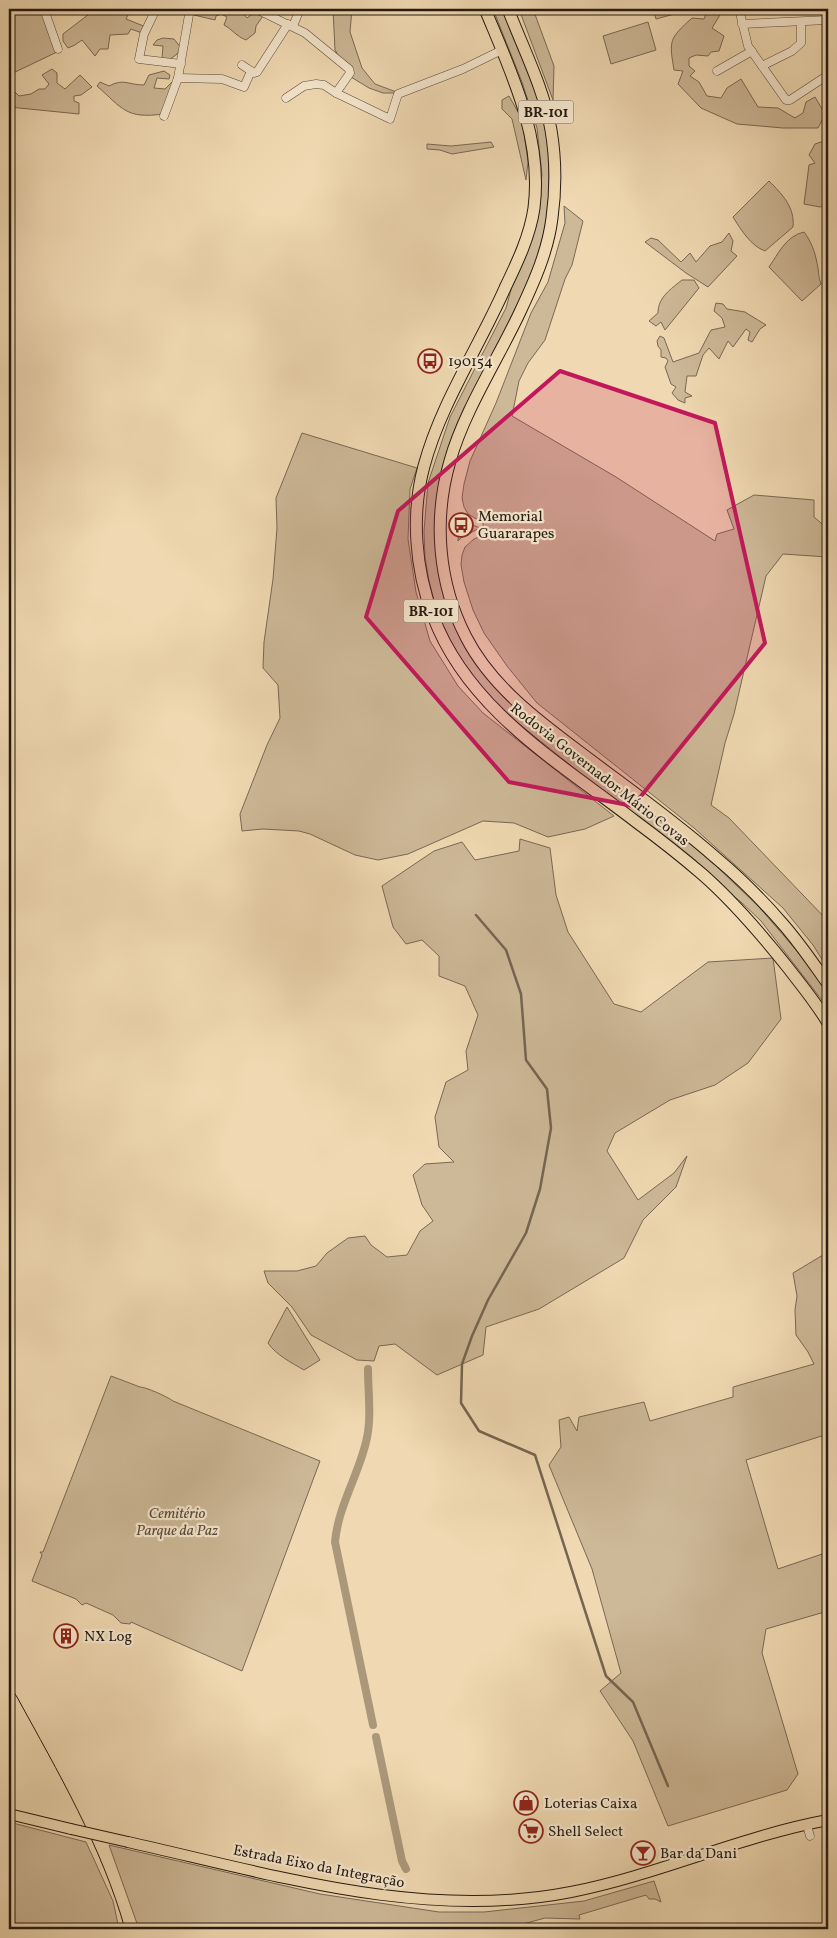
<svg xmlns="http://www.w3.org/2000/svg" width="837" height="1938" font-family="Vollkorn,serif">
<rect width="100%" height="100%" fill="#f0d9b2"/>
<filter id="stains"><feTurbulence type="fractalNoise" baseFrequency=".004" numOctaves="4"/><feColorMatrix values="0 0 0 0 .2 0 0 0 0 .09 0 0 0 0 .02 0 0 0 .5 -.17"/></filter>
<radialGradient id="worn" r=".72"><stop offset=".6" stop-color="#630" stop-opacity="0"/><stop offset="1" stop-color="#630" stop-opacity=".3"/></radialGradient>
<g fill="#cdb897" stroke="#786854">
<polygon points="9,9 41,9 57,52 9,75"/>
<polygon points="93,9 131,9 126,19 146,27 142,33 131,29 128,34 110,35 108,49 100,49 95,56 82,40 75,45 68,48 63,41 63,34 93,11"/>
<path d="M195 9 217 11 218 9H239L247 18 254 13 263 16 256 26 255 33 246 40C236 36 233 30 224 25L227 17 221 14 216 16 215 20 194 15Z"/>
<polygon points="333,9 352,9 350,32 362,68 375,84 399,93 383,93 369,88 351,77 335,50"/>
<polygon points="493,9 504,9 538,95 549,146 549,213 536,266 442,483 448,605 521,709 553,739 663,821 715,865 759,907 815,972 828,991 828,1008 761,921 741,902 508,715 484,692 466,669 441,627 429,581 425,557 424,531 428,483 450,417 506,308 542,175 537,128 522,82"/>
<polygon points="519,9 533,9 554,66 553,100"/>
<polygon points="653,9 693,9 656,19"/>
<path d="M708 9 723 10 712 28 724 36 719 51 711 52 708 56 696 55 689 58V66L695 71 690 76 699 82 707 96 721 98 727 88 741 79 758 107 778 108 795 118 803 113 806 102 815 97 825 114 818 128H783L737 124 701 108 678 84 683 71 674 70C669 40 669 39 692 18L704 19Z"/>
<polygon points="648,22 656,50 611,64 603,36"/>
<polygon points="163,38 174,39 181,48 177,54 169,60 162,58 163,46 153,45 157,40"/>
<polygon points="52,69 57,73 57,83 65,89 80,75 92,87 81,95 74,96 74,101 79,103 79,114 9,107 9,91 12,89 19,96 31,94 39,89 45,89 49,84 42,75"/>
<path d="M164 71 170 75 169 79 157 78 154 88 165 89 173 81 176 82 163 114C126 119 123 109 97 86L100 82 109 86C124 78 128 85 144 85L149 75Z"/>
<polygon points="509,96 522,119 528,162 526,180 512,119 502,109 502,100"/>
<polygon points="824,141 828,149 828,204 820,207 804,204 809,165 815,163 809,155 815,144"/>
<polygon points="491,142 494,147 452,154 440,150 427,149 427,144 451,146"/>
<path d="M769 181C782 194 795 207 793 227L765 251C751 246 741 230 733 217Z"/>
<polygon points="564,206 583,221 572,265 565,279 545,340 528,363 519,381 512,416 616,477 715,541 717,534 734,529 727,510 754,495 814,500 814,517 828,529 828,557 783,554 766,576 734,714 725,743 711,805 729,818 828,921 828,969 813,945 783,908 694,828 537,703 507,666 484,633 473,610 464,582 461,565 462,555 465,547 474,539 484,535 483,523 468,514 464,507 462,498 464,484 470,461 496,403 531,313 548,282 565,223"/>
<path d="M804 232C811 241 815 252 817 263 819 270 818 277 821 284L802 301 769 267C778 254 786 236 804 232Z"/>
<polygon points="729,233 733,241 731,251 737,256 708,287 686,273 645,242 651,238 658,240 681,262 690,253 696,262 710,246 722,242"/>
<path d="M682 280H694L699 288 665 330 661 322 656 326 649 321 658 313C658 297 671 289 682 280Z"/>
<polygon points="716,303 723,304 727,309 745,312 766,325 760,329 752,342 748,340 750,332 746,329 733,347 728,341 719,359 709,348 703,355 696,376 687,376 685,392 692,396 685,398 685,403 678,400 672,393 676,387 671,384 665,367 668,361 666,358 661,357 661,350 658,346 657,341 660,336 664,338 673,362 699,353 711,330 725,327 722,318 714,311"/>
<polygon points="302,433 417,468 410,489 408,539 416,592 430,641 458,686 483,713 614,816 585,829 548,837 514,823 483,821 408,854 378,860 355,855 310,834 299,831 263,829 242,831 240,814 267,745 280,718 278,685 263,668 264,642 273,579 277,528 276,498"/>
<polygon points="459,513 468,523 480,528 462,537 458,541"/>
<polygon points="520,839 550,848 556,895 568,932 614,1004 641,1012 708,962 773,958 781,1019 748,1063 715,1085 670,1100 615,1133 607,1151 638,1200 674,1173 687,1156 676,1187 643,1220 624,1258 539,1309 486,1327 483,1355 437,1375 395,1344 379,1346 374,1361 357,1360 311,1335 292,1307 268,1283 264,1271 297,1271 316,1266 327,1253 348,1238 365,1236 371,1245 387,1257 407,1255 420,1231 433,1221 422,1205 413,1175 425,1164 454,1162 439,1147 435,1117 446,1082 468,1070 466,1051 478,1015 465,986 439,976 439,956 422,940 406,944 393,927 382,886 434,851 462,842 475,860 519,851"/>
<polygon points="828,1252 828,1434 746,1460 778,1569 828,1552 828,1611 766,1629 762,1653 798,1774 787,1790 668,1826 633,1741 600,1691 621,1673 592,1569 549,1465 561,1447 559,1420 569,1417 577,1431 579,1417 644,1402 650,1421 733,1397 733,1387 814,1364 808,1352 796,1335 795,1310 797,1296 793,1273"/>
<path d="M287 1307 320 1360 304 1370C292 1363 276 1355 268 1343Z"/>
<path d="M111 1376 140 1387C146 1387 168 1397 173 1401L320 1461 242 1671 131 1622 130 1624 121 1623 113 1615 86 1603 82 1605 76 1599 32 1581 42 1555 40 1552H43Z"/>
<polygon points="9,1822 86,1842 113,1901 119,1929 9,1929"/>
<polygon points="109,1845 320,1894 439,1912 484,1912 584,1901 654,1881 661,1902 655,1899 649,1899 646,1895 579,1915 580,1919 545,1918 505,1929 139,1929"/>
</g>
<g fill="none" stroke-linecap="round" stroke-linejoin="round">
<polyline stroke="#756551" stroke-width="2.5" points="476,915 506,950 521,994 526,1060 547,1089 551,1128 540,1189 526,1233 488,1300 472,1336 462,1364 461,1403 479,1431 535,1455 606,1676 633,1702 668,1786"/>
<g stroke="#ab987b" stroke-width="8">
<path d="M368 1369C368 1393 372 1419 366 1442 358 1476 338 1507 335 1542L373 1725"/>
<polyline points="376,1737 402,1861 406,1869"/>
</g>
<g stroke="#574939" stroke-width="9">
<g id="minor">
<polyline points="44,9 58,49"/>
<polyline points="156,9 144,34 139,59 181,64"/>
<polyline points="256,9 305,33 349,69 350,73 336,93"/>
<polyline points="739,9 748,46 786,100 790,100 828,75"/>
<polyline points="825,9 828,40"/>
<polyline points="742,24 828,20"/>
<polyline points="293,26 300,9"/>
<polyline points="242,65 254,73 257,72 288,24"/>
<polyline points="762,66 792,51 801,43 801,22"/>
<polyline points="717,71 752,51"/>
<polyline points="178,78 222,79 244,87 251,71"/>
<polyline points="286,98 304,86 316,84 324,85 336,93 390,119 398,94 463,69 502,50"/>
<polyline points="164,116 178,78 190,9"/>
<polyline points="807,1825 810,1836"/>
</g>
</g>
<g stroke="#241911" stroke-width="12">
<g id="major">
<polyline points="9,1814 71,1829"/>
<path d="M128 1842C271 1874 423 1921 571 1892 658 1875 741 1836 828 1820"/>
</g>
</g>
<g stroke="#241911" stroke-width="13">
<g id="highway">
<path d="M485 9C511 72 543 137 534 208 530 236 517 263 505 288 479 347 441 403 424 466 411 514 415 569 433 616 468 710 560 763 635 821 658 838 681 856 702 874 734 902 762 935 789 969 802 986 817 1004 828 1023"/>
<path d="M508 9C523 48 544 89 551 130 556 160 556 189 552 218 548 251 534 282 520 312 498 359 464 411 450 461 433 519 438 583 466 637 491 686 538 721 581 753 626 787 673 820 715 857 739 877 762 900 782 923 799 942 813 963 828 984"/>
</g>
</g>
<use href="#minor" stroke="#f5e6cd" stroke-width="8"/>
<use href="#major" stroke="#f0d9b2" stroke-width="10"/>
<use href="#highway" stroke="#f0d9b2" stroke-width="11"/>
<path stroke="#241911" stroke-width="1" d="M9 1685 17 1697C58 1772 102 1847 125 1929"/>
<g stroke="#241911" stroke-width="12" stroke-linecap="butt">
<polyline id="major-bridge" points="71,1829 128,1842"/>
</g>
<use href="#major-bridge" stroke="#f0d9b2" stroke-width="10"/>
</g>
<path fill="#c2185b" fill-opacity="0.2" stroke="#c2185b" stroke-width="4" stroke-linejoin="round" d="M560 371 715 423 765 643 633 806 509 782 366 617 398 511Z"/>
<defs>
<g id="bus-ring" transform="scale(1.25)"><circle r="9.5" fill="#f5e6cd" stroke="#8f2418" stroke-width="1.5"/><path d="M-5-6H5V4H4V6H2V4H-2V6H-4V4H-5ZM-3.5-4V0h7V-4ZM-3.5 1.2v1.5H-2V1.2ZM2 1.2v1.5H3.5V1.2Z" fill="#8f2418"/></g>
<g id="building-ring" transform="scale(1.25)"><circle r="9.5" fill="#f5e6cd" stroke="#8f2418" stroke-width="1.5"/><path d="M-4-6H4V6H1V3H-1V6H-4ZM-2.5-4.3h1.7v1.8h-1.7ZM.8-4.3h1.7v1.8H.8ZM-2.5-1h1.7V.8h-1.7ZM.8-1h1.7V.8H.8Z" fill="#8f2418"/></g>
<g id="shop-ring" transform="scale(1.25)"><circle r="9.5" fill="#f5e6cd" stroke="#8f2418" stroke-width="1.5"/><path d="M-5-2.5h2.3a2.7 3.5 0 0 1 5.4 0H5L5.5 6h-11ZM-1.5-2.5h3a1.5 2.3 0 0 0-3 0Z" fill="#8f2418"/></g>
<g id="supermarket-ring" transform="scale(1.25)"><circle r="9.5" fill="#f5e6cd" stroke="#8f2418" stroke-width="1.5"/><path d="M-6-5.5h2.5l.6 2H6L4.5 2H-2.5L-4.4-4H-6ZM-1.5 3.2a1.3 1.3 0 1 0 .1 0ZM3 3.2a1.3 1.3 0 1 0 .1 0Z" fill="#8f2418"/></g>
<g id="bar-ring" transform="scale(1.25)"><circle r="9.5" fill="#f5e6cd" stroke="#8f2418" stroke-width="1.5"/><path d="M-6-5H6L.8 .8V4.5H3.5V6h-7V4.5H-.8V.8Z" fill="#8f2418"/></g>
</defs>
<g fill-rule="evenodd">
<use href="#bus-ring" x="430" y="361"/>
<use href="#bus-ring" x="461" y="525"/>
<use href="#building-ring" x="66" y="1636"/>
<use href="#shop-ring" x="526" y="1803"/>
<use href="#supermarket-ring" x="531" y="1831"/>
<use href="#bar-ring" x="643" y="1853"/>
</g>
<g text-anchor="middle" stroke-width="4.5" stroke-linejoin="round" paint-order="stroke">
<g fill="#f5e6cd" stroke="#635649" stroke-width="1">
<rect x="518.5" y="100.5" width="55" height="23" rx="4"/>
<rect x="403.5" y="599.5" width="55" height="23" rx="4"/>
</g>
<g font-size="14" font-weight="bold" fill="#241911">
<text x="546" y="117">BR-101</text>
<text x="431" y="616">BR-101</text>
</g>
<g font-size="15" fill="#241911" stroke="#f5e6cd" text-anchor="start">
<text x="448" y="366">190154</text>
<text x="478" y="521">Memorial<tspan x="478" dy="17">Guararapes</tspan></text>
<text x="84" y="1641">NX Log</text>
<text x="544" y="1808">Loterias Caixa</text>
<text x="548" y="1836">Shell Select</text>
<text x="660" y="1858">Bar da Dani</text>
</g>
<g font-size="15" fill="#241911" stroke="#f5e6cd">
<text transform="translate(600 774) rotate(38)" y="5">Rodovia Governador Mário Covas</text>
<text transform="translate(319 1866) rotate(11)" y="5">Estrada Eixo da Integração</text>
</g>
<g font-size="15" font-style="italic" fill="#574939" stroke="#f5e6cd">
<text x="177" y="1518">Cemitério<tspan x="177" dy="17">Parque da Paz</tspan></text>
</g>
</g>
<rect width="837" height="1938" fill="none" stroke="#f0d9b2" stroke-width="30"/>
<rect x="10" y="10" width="817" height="1918" fill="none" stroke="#241911" stroke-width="2.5"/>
<rect x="15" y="15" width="807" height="1908" fill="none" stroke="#241911"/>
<rect width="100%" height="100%" filter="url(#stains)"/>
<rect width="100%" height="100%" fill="url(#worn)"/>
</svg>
